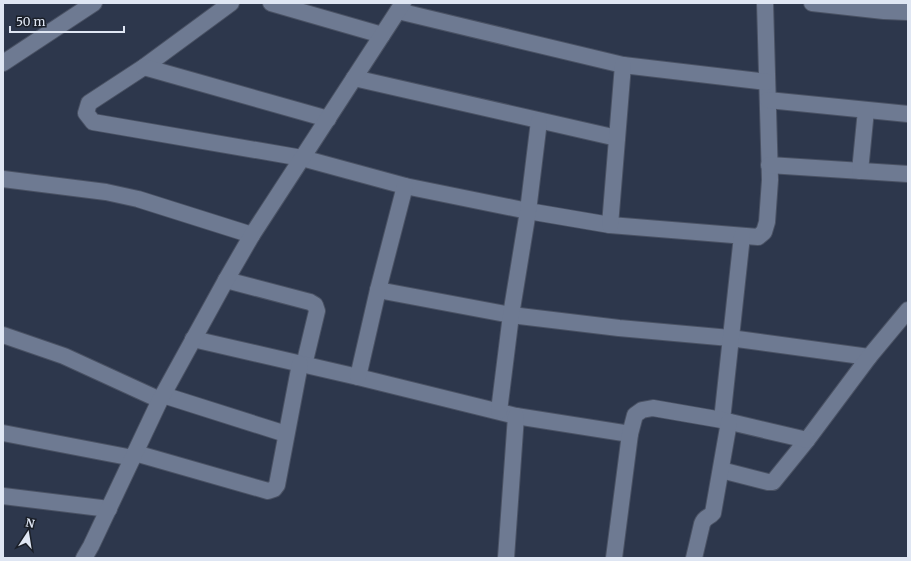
<svg xmlns="http://www.w3.org/2000/svg" width="911" height="561" font-family="Merriweather,serif">
<rect width="100%" height="100%" fill="#2d374c"/>
<g fill="none" stroke-linecap="round" stroke-linejoin="round">
<g stroke="#4a5264" stroke-width="18">
<g id="minor">
<polyline points="231,3 144,67 89,103 86,113 93,122 302,158 405,186 528,211 610,225 758,237 764,232 767,222 770,180 765,3"/>
<polyline points="271,3 382,35"/>
<polyline points="812,3 884,11 908,12"/>
<polyline points="398,11 623,65 767,82"/>
<polyline points="3,63 94,3"/>
<polyline points="144,67 328,119"/>
<polyline points="354,78 617,138"/>
<polyline points="768,100 908,114"/>
<polyline points="769,165 908,174"/>
<polyline points="860,171 866,110"/>
<polyline points="3,179 106,192 138,199 252,235"/>
<polyline points="610,225 623,65"/>
<polyline points="226,280 310,302 315,305 317,311 304,365"/>
<polyline points="378,290 511,315 619,328 730,338 869,357"/>
<polyline points="3,335 64,356 160,400"/>
<polyline points="193,339 358,377 516,416 630,434"/>
<polyline points="358,377 378,290 405,186"/>
<polyline points="163,395 286,434"/>
<polyline points="499,411 511,315 528,211 539,121"/>
<polyline points="722,420 742,236"/>
<polyline points="3,433 133,458"/>
<polyline points="135,453 268,491 274,489 277,485 300,364"/>
<polyline points="721,470 768,482 773,482 807,440 869,357 908,310"/>
<polyline points="3,496 109,509"/>
<polyline points="84,558 91,546 160,400 226,280 252,235 403,3"/>
<polyline points="506,558 516,416"/>
<polyline points="614,558 630,434 635,415 642,410 653,408 722,420 807,440"/>
<path d="M694 558 702 524C705 516 709 518 713 513L729 422"/>
</g>
</g>
<use href="#minor" stroke="#6e7a92" stroke-width="16"/>
</g>
<rect width="911" height="561" fill="none" stroke="#dfe6f3" stroke-width="8"/>
<g transform="translate(28 533) rotate(12)" stroke="#1a1f28" stroke-width="3" paint-order="stroke">
<path d="M0-3L7 15L0 10L-7 15Z" fill="#dfe6f3"/>
<text y="-6" font-size="11" font-weight="bold" text-anchor="middle" fill="#dfe6f3">N</text>
</g>
<path d="M10 26v6h114v-6" fill="none" stroke="#dfe6f3" stroke-width="2"/>
<text x="16" y="26" font-size="12" fill="#dfe6f3" stroke="#1a1f28" stroke-width="3" paint-order="stroke">50 m</text>
</svg>
